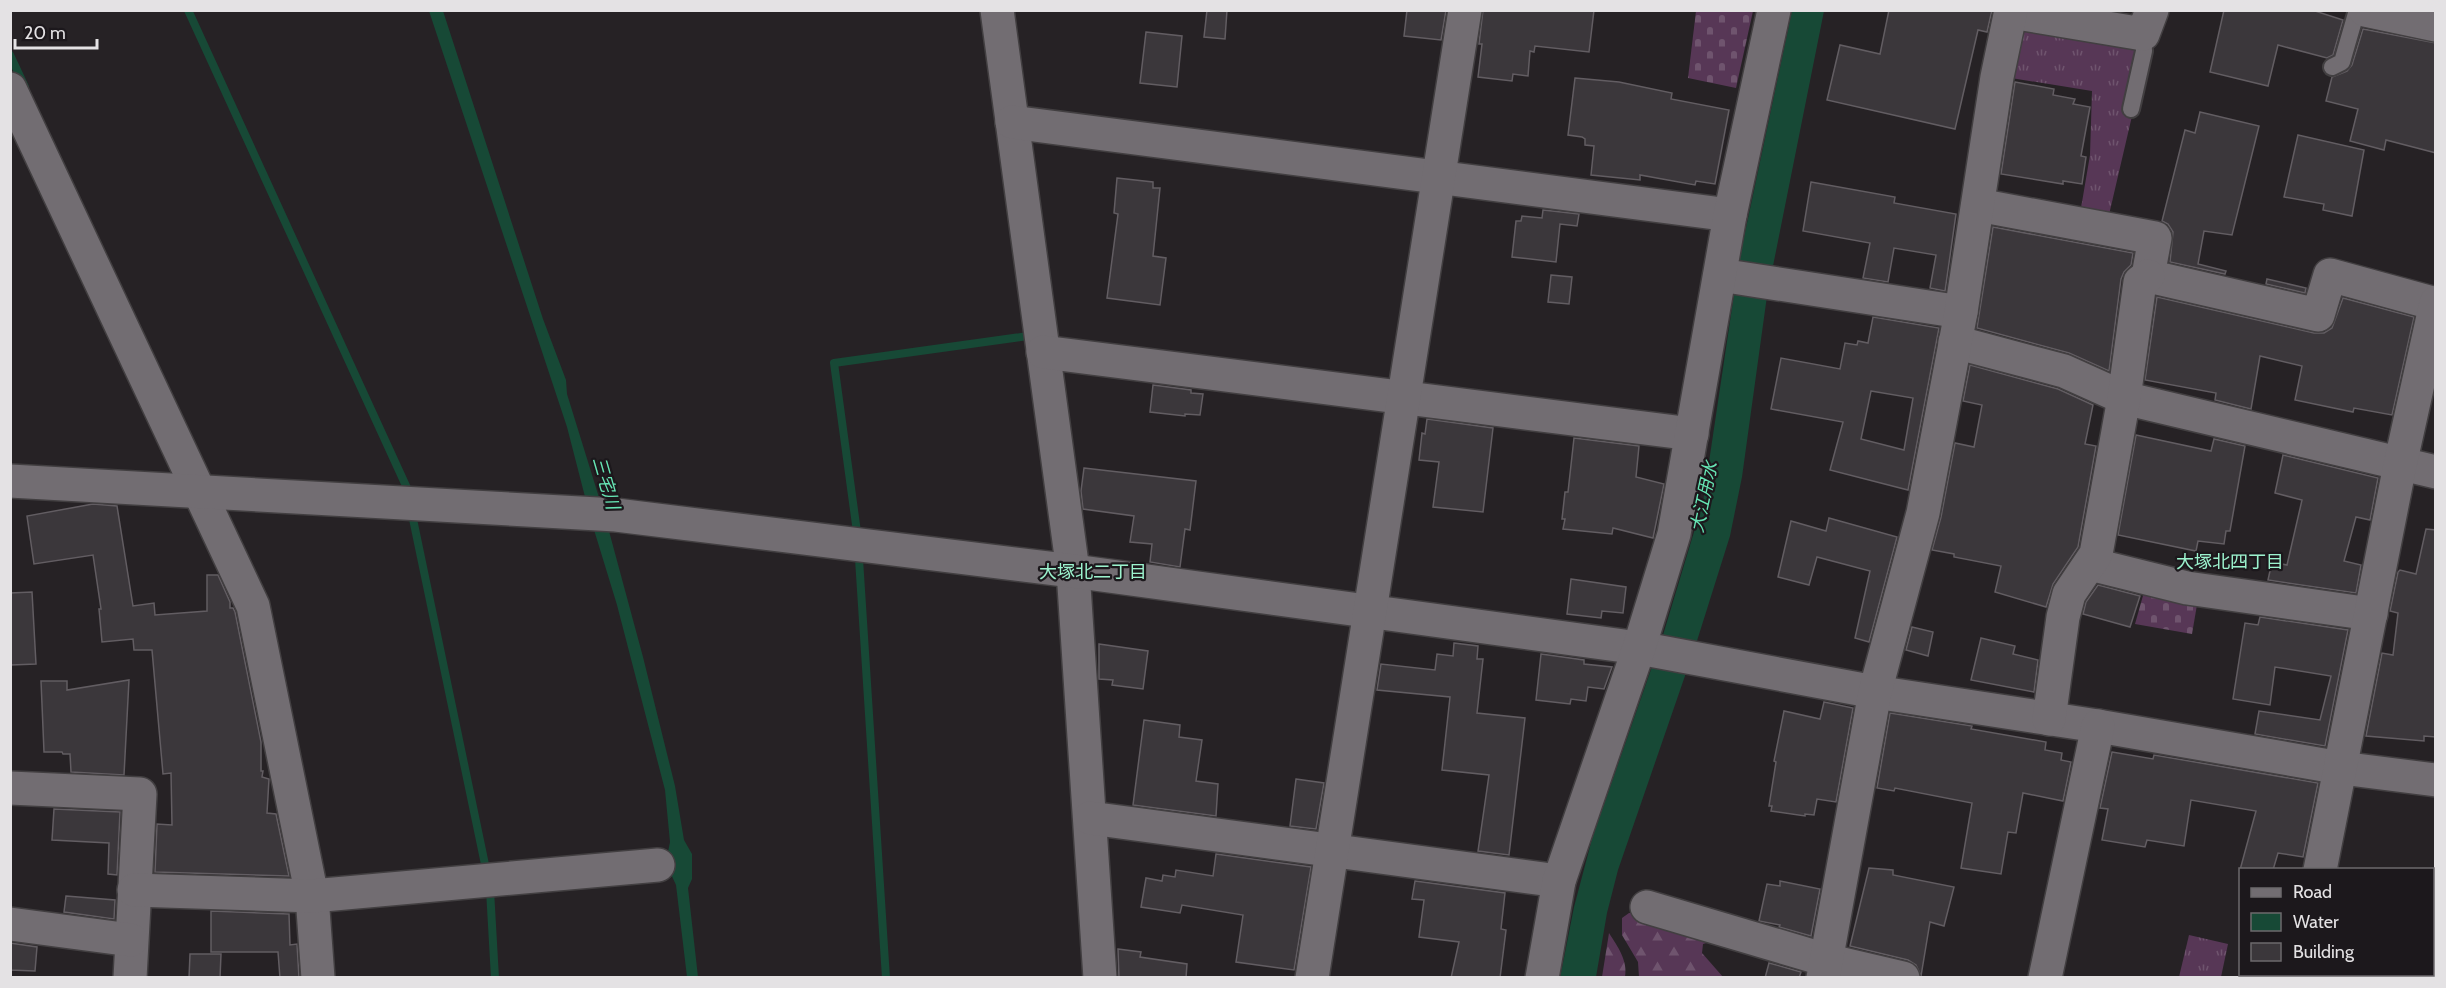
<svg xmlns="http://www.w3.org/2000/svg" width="2446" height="988" font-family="Cabin,'Noto Sans JP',sans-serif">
<defs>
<pattern id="grass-tufts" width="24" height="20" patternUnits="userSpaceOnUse" patternTransform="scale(1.5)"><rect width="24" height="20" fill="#573756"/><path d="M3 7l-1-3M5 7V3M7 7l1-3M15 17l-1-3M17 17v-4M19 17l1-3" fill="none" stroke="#6f546e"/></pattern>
<pattern id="forest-firs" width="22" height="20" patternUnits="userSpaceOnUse" patternTransform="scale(1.5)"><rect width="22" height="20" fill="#573756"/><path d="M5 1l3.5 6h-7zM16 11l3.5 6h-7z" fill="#6f546e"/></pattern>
<pattern id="cemetery-stones" width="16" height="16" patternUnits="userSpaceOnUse" patternTransform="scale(1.5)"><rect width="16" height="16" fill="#573756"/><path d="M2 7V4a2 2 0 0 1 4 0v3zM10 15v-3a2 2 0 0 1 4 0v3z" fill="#6f546e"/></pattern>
</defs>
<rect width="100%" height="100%" fill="#262225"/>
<g fill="url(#grass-tufts)">
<polygon points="2019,28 2130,39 2139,53 2124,114 2132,116 2108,219 2080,214 2090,155 2092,91 2011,78"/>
<polygon points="2189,935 2228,944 2221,977 2179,977"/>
</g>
<g fill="url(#forest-firs)">
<polygon points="1629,913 1639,913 1710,942 1703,944 1702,953 1723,977 1639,977 1638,962 1622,935 1622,918"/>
<path d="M1609 933C1618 947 1628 961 1625 977H1602Z"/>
</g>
<g fill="url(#cemetery-stones)">
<polygon points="1696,11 1753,11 1736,88 1688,78"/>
<polygon points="2146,585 2199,593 2192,634 2135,624"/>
</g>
<g fill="#174936">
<polygon points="429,11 443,11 543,319 566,380 567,394 606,520 643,657 675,786 684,840 692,854 692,879 688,888 698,977 687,977 676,885 670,872 667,857 670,842 665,790 617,605 591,520 567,427"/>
<polygon points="1792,11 1824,11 1767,296 1742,477 1730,536 1696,644 1618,870 1607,913 1596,977 1560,978 1574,907 1592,839 1663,635 1703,502 1739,261"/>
</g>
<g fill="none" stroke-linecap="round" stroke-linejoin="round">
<g stroke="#174936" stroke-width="8">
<polyline points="188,10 407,488"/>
<polyline points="10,55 25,87"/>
<polyline points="413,519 487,874"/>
<polyline points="857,532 834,363 1028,336"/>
<polyline points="859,559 886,978"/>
<polyline points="490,890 495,978"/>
<polyline points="2432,939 2436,940"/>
</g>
</g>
<g fill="#3b373b" stroke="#625d62" stroke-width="1.5" fill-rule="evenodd">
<polygon points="1207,10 1227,10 1225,39 1204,37"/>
<polygon points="1407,10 1446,10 1441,40 1404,36"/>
<polygon points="1483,10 1594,10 1589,52 1535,46 1534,52 1530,51 1528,76 1513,74 1512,81 1478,77 1482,44 1479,44"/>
<polygon points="1889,10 1992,10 1987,32 1978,30 1955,129 1827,100 1840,45 1880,54"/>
<polygon points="2224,10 2312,10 2343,20 2333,55 2327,58 2278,45 2268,86 2210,72"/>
<polygon points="2363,29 2436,43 2436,153 2386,140 2384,150 2350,141 2358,109 2326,101 2332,77 2347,71 2352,65"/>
<polygon points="1146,32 1182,36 1177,87 1140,83"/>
<polygon points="1575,78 1619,82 1672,93 1671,99 1729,110 1715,184 1696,181 1695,185 1640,175 1640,180 1591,175 1594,146 1585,145 1585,139 1582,137 1568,135"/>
<polygon points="2015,82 2054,89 2053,95 2075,99 2073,104 2090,107 2081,156 2086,157 2082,184 2063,181 2063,184 2001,174"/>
<polygon points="2200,112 2259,126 2232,235 2204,231 2198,264 2226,271 2225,274 2170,262 2173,232 2168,224 2162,221 2185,130 2195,133"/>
<polygon points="2298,135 2364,150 2352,216 2323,210 2324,204 2284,197"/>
<polygon points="1117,178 1153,182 1153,188 1160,188 1153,256 1166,258 1160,305 1107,298 1118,214 1114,213"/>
<polygon points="1811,182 1895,197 1894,203 1956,214 1945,291 1930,288 1936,255 1894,248 1888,282 1863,278 1870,243 1803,231"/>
<polygon points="1543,210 1579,214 1577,226 1560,224 1556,262 1512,257 1516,221 1521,221 1522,216 1542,218"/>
<polygon points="1993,227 2133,253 2131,265 2124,272 2121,279 2109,371 2069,353 1977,328"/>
<polygon points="1551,275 1572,277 1569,304 1548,302"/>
<polygon points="2267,279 2306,288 2305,293 2266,284"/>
<polygon points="2157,297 2314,333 2324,333 2332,328 2343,298 2414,317 2392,415 2354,408 2353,412 2295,400 2302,366 2260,356 2251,409 2215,400 2216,393 2145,380"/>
<path d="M1873 317 1939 328 1908 490 1830 470 1843 422 1771 409 1781 358 1840 369 1845 343 1857 345 1858 341 1868 343ZM1871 391 1913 398 1904 450 1861 439Z"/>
<polygon points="1970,365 2058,389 2093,405 2085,444 2096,446 2078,547 2053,584 2046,607 1995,592 2001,566 1954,557 1954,554 1932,550 1941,517 1955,443 1974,447 1982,405 1963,401"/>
<polygon points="1153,385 1191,390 1191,393 1203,394 1200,415 1185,414 1185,416 1150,412"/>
<polygon points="1427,419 1493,428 1483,512 1433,507 1439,462 1419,460 1422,433 1425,434"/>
<polygon points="2136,435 2211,451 2214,439 2245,446 2230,531 2226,531 2224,544 2198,541 2196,551 2118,535"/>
<polygon points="1574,438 1639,446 1636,477 1664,484 1653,538 1613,528 1612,534 1563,529 1565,519 1562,519 1565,492 1568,492"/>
<polygon points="2283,455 2378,478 2370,520 2356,517 2344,561 2361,565 2356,593 2268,580 2272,562 2287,565 2302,500 2275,493"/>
<polygon points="1084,468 1196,481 1190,530 1185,529 1180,567 1150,562 1152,544 1130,542 1134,516 1083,509 1081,491"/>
<polygon points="93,504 117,506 133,606 154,603 155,615 207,611 207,575 218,575 230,602 230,608 233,608 235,612 261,742 261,771 263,771 262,777 269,779 267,813 276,814 289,876 155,872 157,824 172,825 171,773 163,774 152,650 134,650 133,639 102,642 99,609 101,609 93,555 34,564 27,516"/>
<polygon points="1829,518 1897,537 1869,642 1855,638 1870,571 1817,557 1809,585 1778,577 1791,521 1826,531"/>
<polygon points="2426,529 2436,530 2436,737 2424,736 2424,741 2366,736 2382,653 2393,655 2398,613 2390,611 2398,572 2400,570 2416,574"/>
<polygon points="1571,579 1626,587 1623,613 1602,611 1601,618 1567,614"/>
<polygon points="2098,585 2140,596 2130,627 2083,614 2086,602"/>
<polygon points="32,592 36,664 11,665 10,593"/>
<polygon points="2260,617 2348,630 2325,746 2255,734 2259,711 2320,720 2331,676 2275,667 2270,705 2233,699 2245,623 2258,625"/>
<polygon points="1912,627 1933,632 1928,656 1906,650"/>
<polygon points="1981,638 2015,646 2013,654 2038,660 2034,692 1971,680"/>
<polygon points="1454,643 1478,646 1477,659 1483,659 1477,713 1525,718 1509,855 1478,851 1489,775 1442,770 1450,697 1377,690 1381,664 1435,670 1437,654 1453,656"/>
<polygon points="1099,644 1148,651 1143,689 1112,685 1113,680 1099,679"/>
<polygon points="1541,654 1584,660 1584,664 1612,667 1604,689 1588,687 1586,701 1571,699 1570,704 1536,700"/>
<polygon points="129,680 124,775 71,772 70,754 63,754 62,752 44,752 41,681 67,681 67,690"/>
<polygon points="1824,702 1853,708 1836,802 1817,799 1814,815 1805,814 1805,816 1771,811 1772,806 1769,806 1776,762 1774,761 1784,711 1820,719"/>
<polygon points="1890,713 1972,726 1971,729 2046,742 2045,750 2062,753 2061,760 2071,762 2063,801 2023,793 2016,833 2008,832 2001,874 1961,868 1972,803 1895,788 1894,791 1877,788"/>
<polygon points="1144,720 1180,725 1179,737 1202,740 1196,781 1218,784 1216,816 1133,805"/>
<polygon points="2112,752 2153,759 2154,755 2318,783 2303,857 2278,853 2273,870 2240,870 2256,811 2191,800 2184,846 2147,840 2145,847 2102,840 2108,809 2100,808"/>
<polygon points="1296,779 1324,783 1316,829 1290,826"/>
<polygon points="54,809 120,812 117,875 108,874 109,843 52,840"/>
<polygon points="1216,854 1311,867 1294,970 1236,962 1243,915 1182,905 1180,913 1141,907 1146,878 1162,881 1163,875 1175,877 1176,870 1213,876"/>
<polygon points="1869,868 1893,870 1893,875 1954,887 1944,926 1930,922 1921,976 1916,965 1908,960 1850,946"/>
<polygon points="1415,881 1505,893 1501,929 1506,930 1500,978 1451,978 1459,942 1419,937 1424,900 1412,899"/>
<polygon points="1780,881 1820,889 1811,936 1779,927 1780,925 1759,921 1767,884 1780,886"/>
<polygon points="66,896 115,900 114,919 64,912"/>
<polygon points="211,911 289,914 290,945 297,944 299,978 280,978 278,952 211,952"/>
<polygon points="10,943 37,947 35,971 10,970"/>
<polygon points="1118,949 1141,952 1140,957 1187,964 1186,978 1119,978"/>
<polygon points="190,954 221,954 220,978 189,978"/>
<polygon points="1769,963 1801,972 1799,978 1765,978"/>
</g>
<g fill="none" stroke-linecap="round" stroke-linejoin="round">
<g stroke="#423f41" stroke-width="20">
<g id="service">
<polyline points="2332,67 2342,62 2357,10"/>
<polyline points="2131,109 2144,51 2143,34"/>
</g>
</g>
<g stroke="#423f41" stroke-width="36">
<g id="minor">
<polyline points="997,10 1073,571 1100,978"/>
<polyline points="2365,10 2436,25"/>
<polyline points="2011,12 2143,34 2152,10"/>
<polyline points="10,89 253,606 312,896 318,978"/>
<polyline points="1012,122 1730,215"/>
<polyline points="1978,205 2155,238 2148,276 2318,315 2330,275 2436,304"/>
<polyline points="1720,275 1961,312"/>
<polyline points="1955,342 2064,371 2124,398 2436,472"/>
<polyline points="1043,352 1692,434"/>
<polyline points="10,481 616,515 1073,571 1639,648 1875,692 2098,726 2341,768 2436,780"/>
<polyline points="2090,564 2187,588 2371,614"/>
<polyline points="2049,719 2063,617 2069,594 2096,554 2124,398 2140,282 2148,276"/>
<polyline points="10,788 140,794 130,978"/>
<polyline points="1090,818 1559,881"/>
<polyline points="2320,870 2400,465 2436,303"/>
<polyline points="134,890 312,896 658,865"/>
<polyline points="1647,907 1826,960 1903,978"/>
<polyline points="10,924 131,940"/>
<polyline points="1312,978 1465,10"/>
<polyline points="1823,978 1875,692 1923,513 1961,312 1997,77 2011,10"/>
<polyline points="2045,978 2098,726"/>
<polyline points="2298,978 2299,974"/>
</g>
</g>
<g stroke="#423f41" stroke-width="36">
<polyline id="tertiary" points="1542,978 1559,881 1639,648 1674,534 1730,215 1774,10"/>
</g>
<use href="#service" stroke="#726d72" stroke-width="16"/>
<use href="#minor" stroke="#726d72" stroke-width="33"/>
<use href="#tertiary" stroke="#726d72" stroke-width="33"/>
</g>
<g text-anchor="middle" stroke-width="4.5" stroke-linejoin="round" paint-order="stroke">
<g font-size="18" font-style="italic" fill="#66e5b4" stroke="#1c181c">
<text transform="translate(606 483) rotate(74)" y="6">三宅川</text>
<text transform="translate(1704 497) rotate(-78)" y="6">大江用水</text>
</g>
<g font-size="18" fill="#9cf3ce" stroke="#1c181c">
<text x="2230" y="568">大塚北四丁目</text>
<text x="1093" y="578">大塚北二丁目</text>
</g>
</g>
<rect width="2446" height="988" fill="none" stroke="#e4e2e4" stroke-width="24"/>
<rect x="2239" y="868" width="195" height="108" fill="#1c181c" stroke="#6c696c" stroke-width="1.5"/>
<rect x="2251" y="888" width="30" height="9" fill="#726d72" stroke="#6c696c" stroke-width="1.5"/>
<text x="2293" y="898" font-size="18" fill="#e4e2e4">Road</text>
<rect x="2251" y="913" width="30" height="18" fill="#174936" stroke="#6c696c" stroke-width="1.5"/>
<text x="2293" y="928" font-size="18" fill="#e4e2e4">Water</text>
<rect x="2251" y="943" width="30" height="18" fill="#3b373b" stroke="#6c696c" stroke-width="1.5"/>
<text x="2293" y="958" font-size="18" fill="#e4e2e4">Building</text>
<path d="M15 39v9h82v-9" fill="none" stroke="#e4e2e4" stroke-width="3"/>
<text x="24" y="39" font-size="18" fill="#e4e2e4" stroke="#1c181c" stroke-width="4.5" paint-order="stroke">20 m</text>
</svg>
